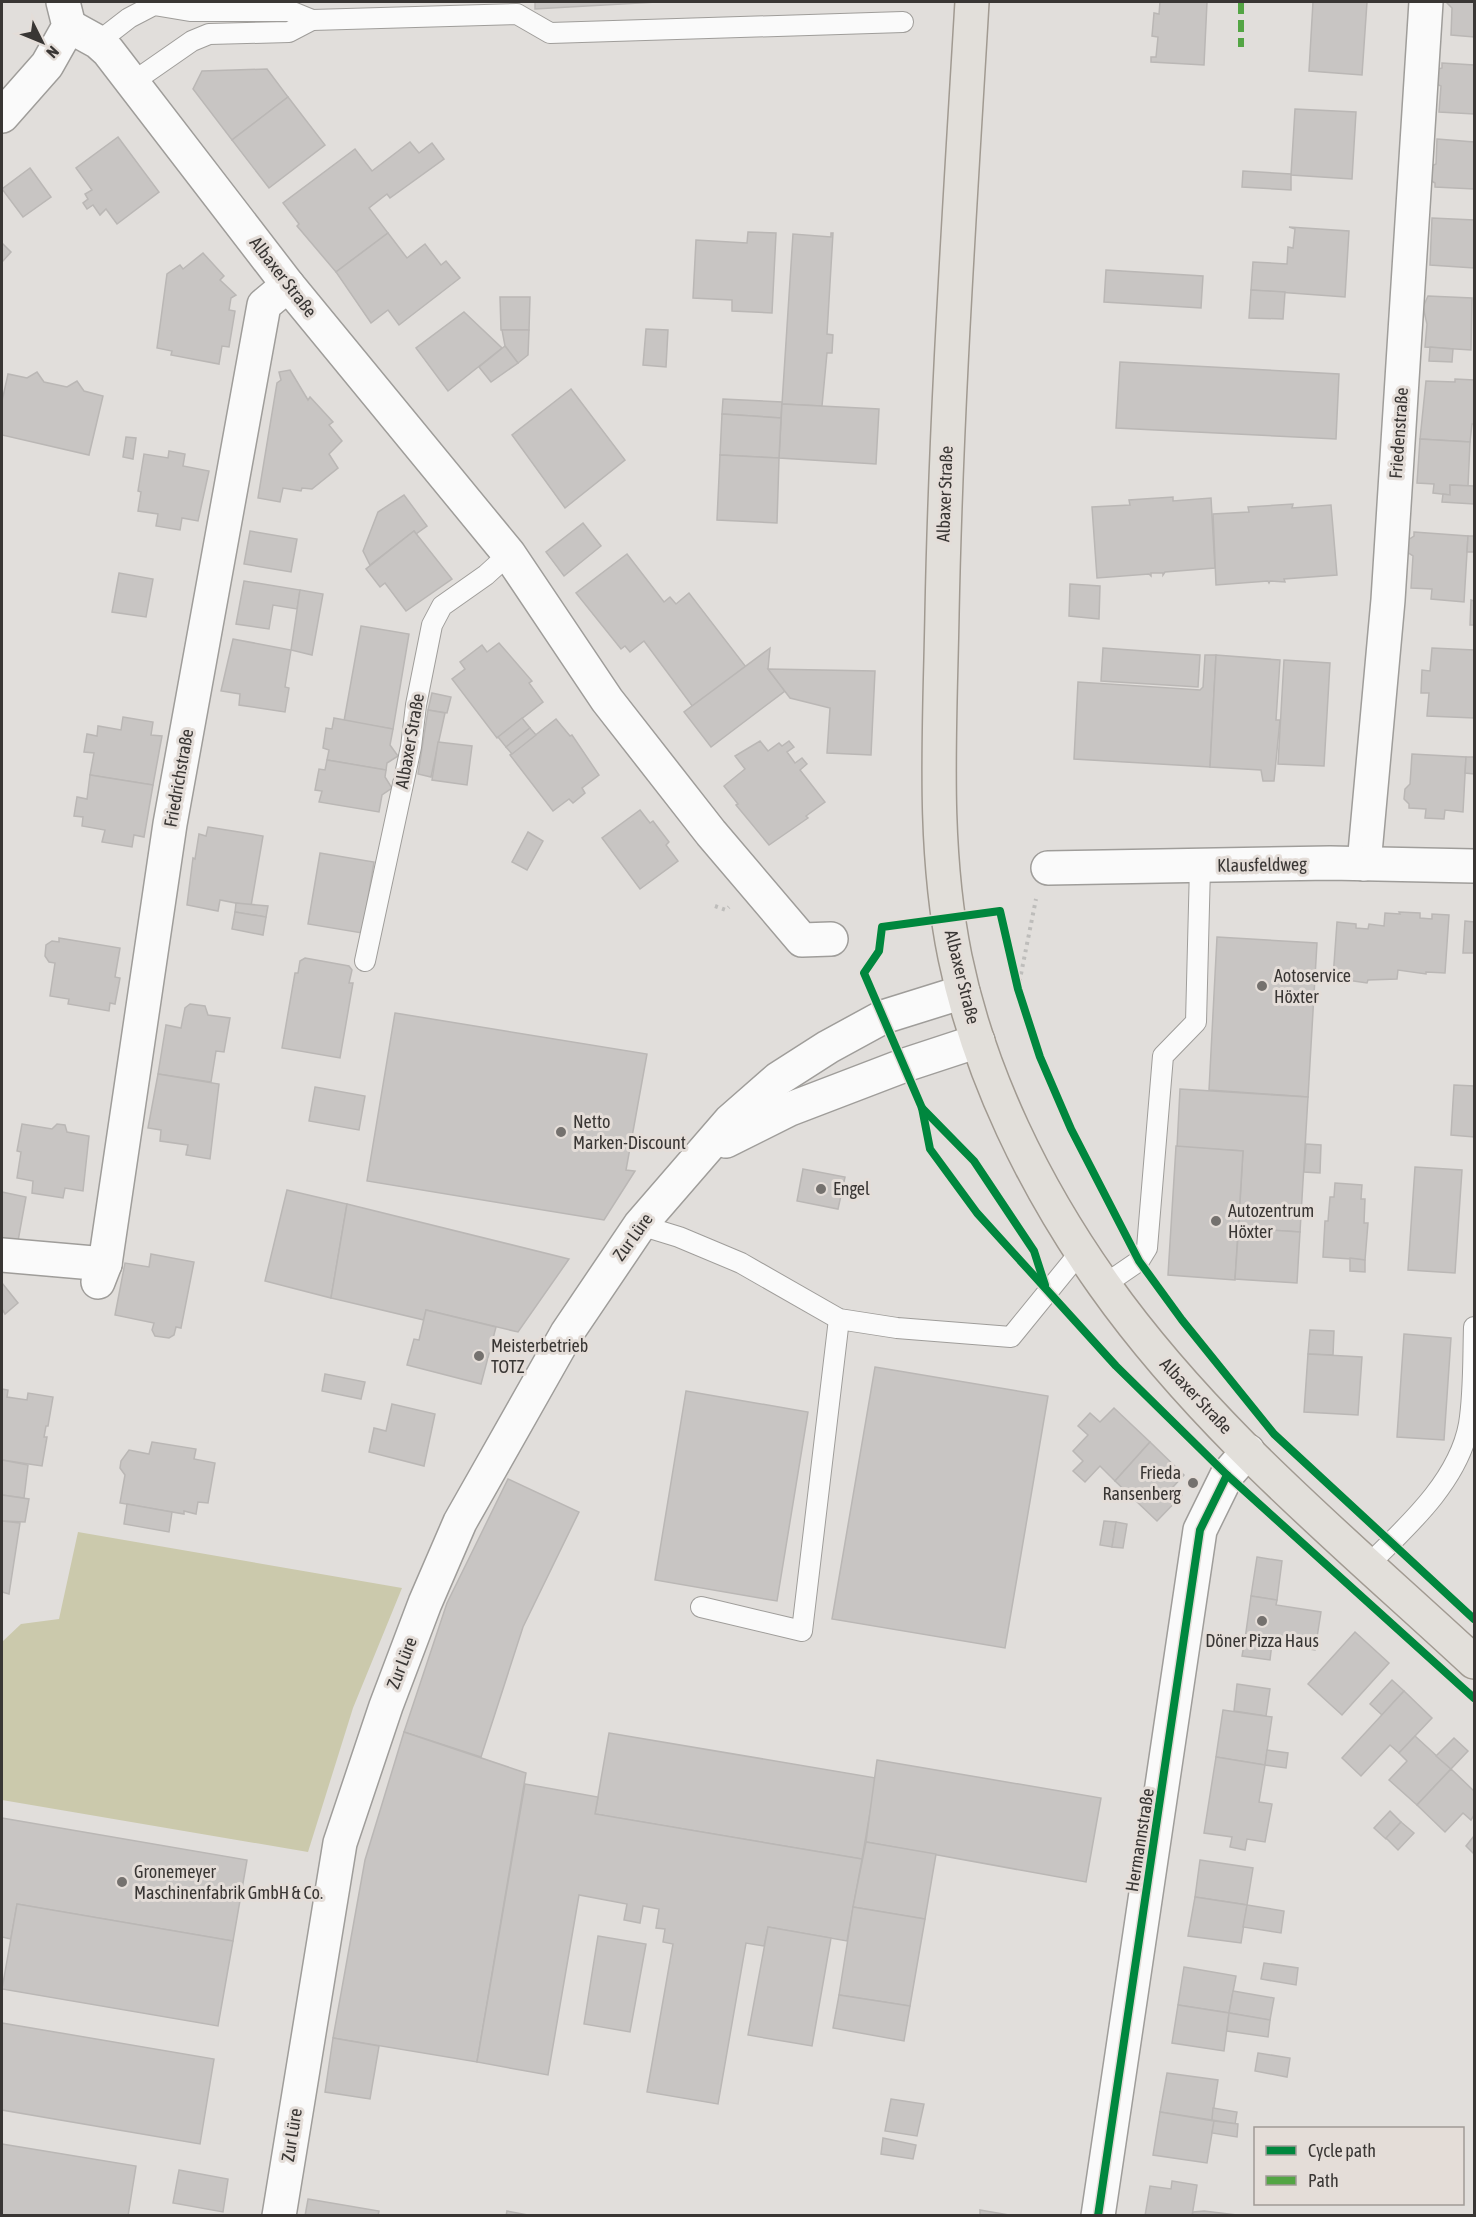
<svg xmlns="http://www.w3.org/2000/svg" width="1476" height="2217" font-family="'Asap Condensed',sans-serif">
<rect width="100%" height="100%" fill="#e1dedb"/>
<polygon fill="#cbc9ac" points="78,1532 402,1588 353,1708 308,1852 2,1800 2,1642 21,1624 59,1619"/>
<g fill="#c8c5c3" stroke="#bab7b5" stroke-width="1.5">
<polygon points="535,2 657,2 535,9"/>
<polygon points="1160,2 1207,2 1204,65 1151,62 1151,57 1156,57 1158,37 1152,36 1154,13 1159,14"/>
<polygon points="1313,2 1367,2 1362,75 1309,71"/>
<polygon points="1446,2 1474,2 1474,37 1451,35 1452,8"/>
<polygon points="1442,63 1474,65 1474,114 1439,112 1441,86 1436,84 1435,70 1442,68"/>
<polygon points="267,69 288,97 232,140 193,89 202,71"/>
<polygon points="288,97 325,145 269,188 232,140"/>
<polygon points="1295,109 1356,112 1352,179 1291,175"/>
<polygon points="118,137 159,192 117,224 106,209 100,215 93,205 87,209 83,203 88,199 85,194 92,190 76,168"/>
<polygon points="1437,139 1474,142 1474,189 1435,187 1435,183 1428,179 1429,167 1436,164"/>
<polygon points="410,142 419,153 432,143 444,159 390,198 387,194 369,208 388,233 336,272 297,226 299,224 283,203 355,149 372,171"/>
<polygon points="30,168 51,197 23,217 2,189"/>
<polygon points="1243,171 1291,174 1291,190 1242,187"/>
<polygon points="1432,218 1474,220 1474,268 1430,265"/>
<polygon points="1289,227 1349,231 1345,297 1251,290 1253,262 1287,264 1288,247 1293,248 1295,229"/>
<polygon points="748,232 776,233 772,313 732,311 732,300 693,298 696,240 747,243"/>
<polygon points="388,233 407,258 425,244 441,265 446,261 460,278 399,325 388,310 371,323 336,272"/>
<polygon points="831,233 833,233 827,334 833,335 832,353 827,353 822,406 782,404 793,234 831,237"/>
<polygon points="2,243 11,252 2,262"/>
<polygon points="203,253 224,276 220,280 236,295 231,298 229,310 235,311 229,347 222,346 219,364 171,355 172,351 157,348 167,274 180,265 183,269"/>
<polygon points="1106,270 1203,276 1201,308 1104,302"/>
<polygon points="1251,290 1285,292 1283,319 1249,318"/>
<polygon points="1428,296 1472,298 1471,350 1425,347 1427,324 1423,307"/>
<polygon points="500,297 530,297 529,330 501,330"/>
<polygon points="464,312 502,348 448,391 416,348"/>
<polygon points="646,329 668,330 666,367 643,365"/>
<polygon points="502,330 529,330 528,355 518,363 505,346"/>
<polygon points="505,346 518,363 491,382 479,367"/>
<polygon points="1430,347 1453,349 1452,362 1429,361"/>
<polygon points="1120,362 1339,374 1336,439 1116,428"/>
<polygon points="290,370 308,400 310,397 333,422 329,425 342,441 329,454 338,468 312,489 302,488 301,491 283,488 280,502 258,498 277,383 281,380 279,372"/>
<polygon points="37,372 44,382 67,387 77,381 84,391 103,396 89,455 2,435 2,401 8,374 27,378"/>
<polygon points="1455,379 1474,380 1474,424 1472,424 1470,442 1420,439 1426,381 1455,382"/>
<polygon points="571,389 625,460 565,508 512,435"/>
<polygon points="723,399 782,402 781,418 722,414"/>
<polygon points="782,404 879,409 876,464 779,458"/>
<polygon points="722,414 781,418 779,458 720,455"/>
<polygon points="126,437 136,438 133,459 123,457"/>
<polygon points="1420,439 1470,442 1468,486 1450,485 1450,495 1433,493 1434,484 1417,483"/>
<polygon points="169,451 185,454 183,466 209,471 198,521 182,518 180,530 156,526 158,514 138,511 141,492 138,491 144,454 168,458"/>
<polygon points="720,455 779,458 777,523 717,520"/>
<polygon points="1450,485 1474,486 1474,504 1442,502 1443,494 1450,495"/>
<polygon points="404,495 427,526 416,534 414,531 370,565 363,551 378,512"/>
<polygon points="1173,497 1173,501 1211,498 1215,568 1165,572 1163,575 1163,573 1151,573 1151,576 1149,574 1097,578 1092,507 1130,505 1129,500"/>
<polygon points="1293,504 1292,508 1331,505 1337,575 1284,579 1285,582 1270,581 1269,583 1268,581 1216,585 1213,514 1249,512 1248,507"/>
<polygon points="583,523 601,546 564,576 546,552"/>
<polygon points="250,531 297,539 291,572 244,564"/>
<polygon points="414,531 452,579 406,611 385,583 380,587 366,569"/>
<polygon points="1414,532 1468,536 1464,602 1431,599 1432,589 1411,588 1413,556 1407,552 1408,540 1414,536"/>
<polygon points="1468,536 1474,536 1474,552 1467,552"/>
<polygon points="627,554 664,602 670,597 676,604 689,593 746,667 693,707 644,641 630,652 625,646 621,649 576,593"/>
<polygon points="119,573 153,579 146,617 112,612"/>
<polygon points="244,581 300,590 297,609 273,605 269,629 236,624"/>
<polygon points="1070,584 1100,586 1099,619 1069,616"/>
<polygon points="300,590 323,594 312,655 291,650"/>
<polygon points="1471,600 1474,601 1474,625 1470,625"/>
<polygon points="361,626 409,634 393,729 344,721"/>
<polygon points="233,639 291,650 285,687 289,688 285,712 239,705 240,694 221,691"/>
<polygon points="499,643 532,681 529,683 543,702 497,738 452,679 465,669 460,662 482,645 487,652"/>
<polygon points="770,648 768,669 785,691 711,747 684,712"/>
<polygon points="1103,648 1200,655 1198,687 1101,681"/>
<polygon points="1432,648 1474,650 1474,718 1427,716 1429,693 1421,693 1422,670 1430,671"/>
<polygon points="1205,655 1216,655 1210,767 1074,759 1078,682 1200,690 1203,687"/>
<polygon points="1216,655 1280,660 1276,720 1280,720 1274,781 1263,781 1261,770 1210,767"/>
<polygon points="1284,660 1330,663 1324,766 1278,764"/>
<polygon points="768,669 875,671 871,755 827,753 830,708 790,698"/>
<polygon points="432,693 451,697 447,713 428,710"/>
<polygon points="428,710 445,713 431,777 418,774"/>
<polygon points="123,717 153,722 151,735 162,736 153,785 90,775 94,753 84,752 87,734 97,736 98,726 121,730"/>
<polygon points="334,718 393,729 390,745 398,756 387,763 386,770 327,760 329,750 323,748 326,728 332,729"/>
<polygon points="522,718 530,728 506,747 498,737"/>
<polygon points="556,719 570,736 572,735 599,775 582,788 585,793 573,803 569,799 553,811 510,755"/>
<polygon points="530,728 536,735 512,754 506,747"/>
<polygon points="760,741 768,751 779,743 782,746 789,741 794,747 787,752 795,763 802,758 807,764 800,770 825,802 806,816 808,818 769,845 736,805 738,804 724,786 745,769 735,756"/>
<polygon points="438,742 472,746 467,785 432,780"/>
<polygon points="1412,754 1466,757 1463,812 1445,810 1444,819 1425,818 1426,809 1409,808 1409,804 1404,799 1405,789 1410,784"/>
<polygon points="1466,757 1474,757 1474,774 1465,773"/>
<polygon points="327,760 386,770 385,777 392,788 382,795 379,812 319,802 322,791 315,790 319,769 325,770"/>
<polygon points="90,775 153,785 144,837 134,835 132,847 102,842 105,830 82,826 83,817 74,816 77,797 87,799"/>
<polygon points="640,810 650,823 653,821 669,842 666,845 678,861 640,889 602,838"/>
<polygon points="208,827 263,836 251,906 220,900 218,911 187,905 193,858 195,859 199,834 206,836"/>
<polygon points="528,832 543,841 527,870 512,862"/>
<polygon points="320,853 374,862 362,933 308,924"/>
<polygon points="236,903 268,906 266,917 235,912"/>
<polygon points="235,912 266,917 263,935 232,929"/>
<polygon points="1399,912 1420,913 1420,918 1432,919 1432,914 1449,915 1445,973 1426,972 1426,974 1398,970 1397,979 1368,980 1367,983 1333,978 1337,922 1356,924 1356,928 1368,929 1369,924 1384,926 1385,913 1400,914"/>
<polygon points="1465,921 1474,922 1474,953 1463,953"/>
<polygon points="1217,937 1317,943 1308,1097 1209,1090"/>
<polygon points="59,938 120,948 115,977 120,978 115,1004 110,1003 109,1011 68,1004 69,999 50,996 55,963 49,962 45,956 46,945 52,941 59,942"/>
<polygon points="305,958 349,966 352,970 349,983 353,983 340,1058 282,1048 295,973 298,973 300,961"/>
<polygon points="190,1004 205,1006 208,1015 230,1018 224,1052 216,1051 211,1082 158,1074 166,1025 181,1028 185,1008"/>
<polygon points="395,1013 647,1054 626,1170 635,1171 604,1220 367,1181"/>
<polygon points="158,1074 219,1084 210,1159 186,1155 188,1145 160,1141 161,1130 148,1128"/>
<polygon points="1454,1085 1474,1086 1474,1137 1451,1135"/>
<polygon points="315,1087 365,1096 359,1130 309,1121"/>
<polygon points="1180,1089 1308,1097 1300,1232 1255,1229 1254,1239 1238,1237 1243,1151 1177,1147"/>
<polygon points="22,1124 52,1129 57,1124 65,1125 67,1132 89,1136 83,1191 65,1188 63,1198 32,1193 33,1181 17,1178 21,1152 17,1151"/>
<polygon points="1306,1144 1321,1145 1320,1173 1304,1172"/>
<polygon points="1176,1146 1243,1151 1235,1280 1168,1275"/>
<polygon points="1415,1167 1462,1170 1455,1273 1408,1270"/>
<polygon points="803,1169 845,1177 838,1209 797,1201"/>
<polygon points="1335,1183 1362,1185 1361,1199 1365,1199 1364,1223 1368,1223 1365,1260 1323,1257 1325,1221 1328,1221 1330,1197 1334,1197"/>
<polygon points="287,1190 347,1204 331,1298 265,1281"/>
<polygon points="2,1192 26,1197 16,1252 2,1249"/>
<polygon points="347,1204 569,1259 518,1332 426,1310 424,1320 331,1298"/>
<polygon points="1255,1229 1300,1232 1297,1283 1235,1279 1238,1237 1254,1239"/>
<polygon points="151,1254 194,1262 181,1328 176,1327 174,1335 169,1338 155,1336 152,1330 154,1323 115,1315 125,1263 149,1267"/>
<polygon points="1350,1258 1365,1260 1365,1272 1350,1271"/>
<polygon points="2,1283 18,1303 5,1314 2,1309"/>
<polygon points="426,1310 496,1327 481,1384 407,1365 414,1339 419,1340"/>
<polygon points="1310,1330 1334,1331 1333,1355 1308,1354"/>
<polygon points="1404,1334 1451,1338 1444,1440 1397,1437"/>
<polygon points="1308,1354 1362,1357 1358,1415 1304,1412"/>
<polygon points="875,1367 1048,1396 1005,1648 832,1619"/>
<polygon points="325,1374 365,1382 361,1399 322,1391"/>
<polygon points="2,1389 8,1390 7,1397 27,1400 28,1393 53,1397 48,1426 46,1426 44,1437 47,1437 42,1466 2,1460"/>
<polygon points="686,1391 808,1412 777,1601 655,1580"/>
<polygon points="392,1404 435,1414 424,1466 369,1452 374,1428 386,1431"/>
<polygon points="1114,1408 1150,1442 1115,1481 1100,1466 1085,1482 1073,1471 1083,1461 1073,1451 1088,1435 1078,1426 1090,1413 1100,1422"/>
<polygon points="152,1442 196,1449 194,1459 215,1463 208,1503 198,1502 196,1514 184,1511 184,1514 120,1503 125,1475 120,1468 121,1461 129,1450 149,1454"/>
<polygon points="1150,1442 1184,1475 1173,1487 1182,1495 1157,1521 1115,1481"/>
<polygon points="2,1460 28,1465 24,1498 2,1495"/>
<polygon points="508,1479 579,1512 523,1627 481,1757 404,1732 447,1603"/>
<polygon points="2,1495 29,1499 25,1522 2,1521"/>
<polygon points="127,1504 172,1512 169,1532 124,1524"/>
<polygon points="2,1521 20,1523 9,1594 2,1592"/>
<polygon points="1104,1521 1116,1522 1112,1547 1100,1545"/>
<polygon points="1116,1522 1127,1524 1123,1548 1112,1547"/>
<polygon points="1257,1557 1282,1561 1277,1600 1251,1596"/>
<polygon points="1251,1596 1277,1600 1276,1605 1321,1612 1315,1650 1245,1639"/>
<polygon points="1355,1632 1389,1663 1342,1715 1308,1684"/>
<polygon points="1245,1639 1272,1643 1270,1660 1242,1656"/>
<polygon points="1392,1680 1404,1691 1382,1715 1370,1704"/>
<polygon points="1237,1684 1270,1689 1266,1716 1234,1711"/>
<polygon points="1404,1691 1432,1718 1399,1753 1390,1745 1361,1776 1342,1758"/>
<polygon points="1223,1710 1272,1717 1265,1765 1216,1757"/>
<polygon points="404,1732 526,1773 477,2062 333,2038 365,1860"/>
<polygon points="609,1733 876,1778 862,1859 595,1814"/>
<polygon points="1415,1736 1451,1769 1417,1805 1389,1780 1407,1761 1399,1753"/>
<polygon points="1454,1738 1468,1751 1451,1769 1436,1756"/>
<polygon points="1267,1750 1288,1753 1286,1768 1265,1765"/>
<polygon points="1216,1757 1265,1765 1259,1802 1272,1804 1265,1842 1247,1839 1245,1850 1230,1847 1232,1837 1204,1833"/>
<polygon points="877,1760 1101,1798 1086,1882 866,1842"/>
<polygon points="1451,1769 1474,1791 1474,1815 1471,1820 1463,1813 1445,1832 1417,1805"/>
<polygon points="525,1784 598,1797 595,1814 862,1859 847,1941 768,1927 764,1946 746,1943 718,2104 647,2092 673,1944 663,1942 665,1929 656,1928 659,1909 643,1906 640,1923 624,1920 627,1904 579,1895 548,2075 477,2062"/>
<polygon points="1390,1811 1401,1822 1386,1839 1374,1828"/>
<polygon points="2,1818 247,1860 233,1941 17,1904 11,1939 2,1937"/>
<polygon points="1401,1822 1414,1833 1398,1850 1386,1838"/>
<polygon points="1474,1836 1474,1854 1466,1846"/>
<polygon points="866,1842 936,1854 925,1919 853,1907"/>
<polygon points="1200,1860 1253,1868 1247,1905 1195,1897"/>
<polygon points="1195,1897 1247,1905 1241,1943 1188,1936"/>
<polygon points="17,1904 233,1941 218,2026 2,1989"/>
<polygon points="1247,1905 1284,1911 1281,1933 1243,1927"/>
<polygon points="853,1907 925,1919 910,2006 839,1995"/>
<polygon points="768,1927 831,1938 812,2046 748,2035"/>
<polygon points="598,1936 646,1944 630,2032 584,2024"/>
<polygon points="1264,1963 1298,1968 1296,1985 1261,1979"/>
<polygon points="1184,1967 1236,1976 1229,2013 1178,2005"/>
<polygon points="1233,1991 1274,1998 1270,2020 1229,2013"/>
<polygon points="839,1995 910,2006 904,2041 833,2028"/>
<polygon points="1178,2005 1229,2013 1224,2051 1172,2043"/>
<polygon points="1229,2013 1270,2020 1268,2037 1227,2031"/>
<polygon points="2,2023 214,2059 200,2144 2,2110"/>
<polygon points="333,2038 379,2046 370,2099 325,2092"/>
<polygon points="1258,2053 1290,2058 1287,2077 1255,2071"/>
<polygon points="1167,2073 1218,2080 1212,2120 1160,2112"/>
<polygon points="891,2099 924,2104 917,2136 885,2131"/>
<polygon points="1213,2108 1237,2112 1235,2124 1212,2120"/>
<polygon points="1160,2112 1214,2121 1207,2163 1153,2155"/>
<polygon points="1214,2121 1238,2124 1237,2137 1212,2133"/>
<polygon points="883,2138 916,2145 913,2159 881,2154"/>
<polygon points="2,2144 136,2166 128,2216 2,2216"/>
<polygon points="179,2170 228,2179 223,2212 173,2203"/>
<polygon points="1172,2181 1197,2185 1192,2216 1145,2216 1150,2186 1171,2189"/>
<polygon points="308,2199 379,2211 378,2216 305,2216"/>
<polygon points="980,2210 1009,2215 1008,2216 980,2216"/>
<polygon points="507,2211 533,2216 506,2216"/>
<polygon points="1204,2211 1237,2215 1192,2216 1193,2212"/>
</g>
<g fill="none" stroke-linecap="round" stroke-linejoin="round">
<g stroke="#9f9d9a" stroke-width="22">
<g id="lane">
<polyline points="98,42 129,18 154,5 190,11 290,11 312,20 517,14 550,33 903,22"/>
<polyline points="133,82 192,41 209,34 289,32 312,20"/>
<polyline points="365,961 411,747 416,705 432,625 442,606 486,575 509,554"/>
<polyline points="640,1225 679,1237 741,1263 839,1319 897,1328 1011,1337 1081,1251"/>
<polyline points="1104,1285 1139,1261 1147,1248 1163,1056 1196,1022 1200,867"/>
<path d="M1369 1564C1408 1526 1459 1480 1469 1424 1474 1393 1473 1359 1474 1327"/>
<polyline points="701,1607 802,1631 839,1319"/>
</g>
</g>
<g stroke="#9f9d9a" stroke-width="36">
<g id="street">
<polyline points="69,26 98,42 108,51 288,285 509,554 607,700 711,833 802,940 831,939"/>
<polyline points="1364,864 1388,600 1426,2"/>
<polyline points="1048,868 1330,863 1474,866"/>
<polyline points="726,1141 790,1109 905,1065 978,1041"/>
<polyline points="2,1255 105,1264"/>
<polyline points="98,1282 105,1264 170,824 264,305 288,285"/>
<polyline points="279,2216 340,1843 386,1706 425,1603 460,1522 567,1333 640,1225 730,1121 778,1079 828,1047 883,1017 963,992"/>
<polyline points="1098,2216 1200,1530 1227,1475 1248,1451"/>
</g>
</g>
<g stroke="#9f9d9a" stroke-width="36">
<polyline id="secondary" points="2,116 47,65 69,26 63,2"/>
</g>
<g stroke="#a19a91" stroke-width="36">
<path id="primary" d="M972 2C960 206 946 410 942 614 940 729 932 844 955 957 979 1074 1035 1188 1104 1285 1206 1429 1346 1543 1474 1662"/>
</g>
<g stroke="#bebdbb" stroke-width="4" stroke-dasharray="3 4.5" stroke-linecap="butt">
<polyline points="715,906 726,910 729,907"/>
<polyline points="1018,989 1036,899"/>
</g>
<use href="#lane" stroke="#fafafa" stroke-width="20"/>
<use href="#street" stroke="#fafafa" stroke-width="33"/>
<use href="#secondary" stroke="#fafafa" stroke-width="33"/>
<use href="#primary" stroke="#e2dfda" stroke-width="33"/>
<polyline stroke="#53a544" stroke-width="6" stroke-dasharray="12 6" stroke-linecap="butt" points="1241,2 1241,47"/>
<g stroke="#e4ddd8" stroke-width="11">
<g id="cycleway">
<polyline points="922,1108 974,1161 1034,1251 1045,1285"/>
<polyline points="1474,1619 1274,1434 1182,1320 1139,1261 1071,1129 1040,1057 1018,989 1000,911 882,927 879,951 864,973 922,1108 930,1149 977,1213 1116,1366 1227,1475 1474,1698"/>
<polyline points="1098,2216 1200,1530 1227,1475"/>
</g>
</g>
<use href="#cycleway" stroke="#00873e" stroke-width="8"/>
</g>
<g fill="#74716e" stroke="#e4ddd8" stroke-width="2">
<circle cx="1262" cy="986" r="6"/>
<circle cx="561" cy="1132" r="6"/>
<circle cx="821" cy="1189" r="6"/>
<circle cx="1216" cy="1221" r="6"/>
<circle cx="479" cy="1356" r="6"/>
<circle cx="1193" cy="1483" r="6"/>
<circle cx="1262" cy="1621" r="6"/>
<circle cx="122" cy="1882" r="6"/>
</g>
<g text-anchor="middle" stroke-width="6" stroke-linejoin="round" paint-order="stroke">
<g font-size="18" fill="#393634" stroke="#e4ddd8">
<text transform="translate(283 277) rotate(52)" y="6">Albaxer Straße</text>
<text transform="translate(1399 433) rotate(-86)" y="6">Friedenstraße</text>
<text transform="translate(945 494) rotate(-88)" y="6">Albaxer Straße</text>
<text transform="translate(410 741) rotate(-80)" y="6">Albaxer Straße</text>
<text transform="translate(179 778) rotate(-80)" y="6">Friedrichstraße</text>
<text transform="translate(1262 865) rotate(-1)" y="6">Klausfeldweg</text>
<text transform="translate(962 977) rotate(76)" y="6">Albaxer Straße</text>
<text transform="translate(633 1237) rotate(-54)" y="6">Zur Lüre</text>
<text transform="translate(1196 1396) rotate(47)" y="6">Albaxer Straße</text>
<text transform="translate(402 1663) rotate(-69)" y="6">Zur Lüre</text>
<text transform="translate(1140 1840) rotate(-81)" y="6">Hermannstraße</text>
<text transform="translate(292 2135) rotate(-81)" y="6">Zur Lüre</text>
</g>
<g font-size="18" fill="#393634" stroke="#e4ddd8" text-anchor="start">
<text x="1274" y="982">Aotoservice<tspan x="1274" dy="21">Höxter</tspan></text>
<text x="573" y="1128">Netto<tspan x="573" dy="21">Marken-Discount</tspan></text>
<text x="833" y="1195">Engel</text>
<text x="1228" y="1217">Autozentrum<tspan x="1228" dy="21">Höxter</tspan></text>
<text x="491" y="1352">Meisterbetrieb<tspan x="491" dy="21">TOTZ</tspan></text>
<text x="1181" y="1479" text-anchor="end">Frieda<tspan x="1181" dy="21">Ransenberg</tspan></text>
<text x="1262" y="1647" text-anchor="middle">Döner Pizza Haus</text>
<text x="134" y="1878">Gronemeyer<tspan x="134" dy="21">Maschinenfabrik GmbH &amp; Co.</tspan></text>
</g>
</g>
<rect width="1476" height="2217" fill="none" stroke="#393634" stroke-width="6"/>
<rect x="1254" y="2127" width="210" height="78" fill="#e4ddd8" stroke="#a09a96" stroke-width="1.5"/>
<rect x="1266" y="2146" width="30" height="9" fill="#00873e" stroke="#a09a96" stroke-width="1.5"/>
<text x="1308" y="2157" font-size="18" fill="#393634">Cycle path</text>
<rect x="1266" y="2176" width="30" height="9" fill="#53a544" stroke="#a09a96" stroke-width="1.5"/>
<text x="1308" y="2187" font-size="18" fill="#393634">Path</text>
<g transform="translate(42 42) rotate(133)" stroke="#e4ddd8" stroke-width="4.5" paint-order="stroke">
<path d="M0-4.5L10 22L0 15L-10 22Z" fill="#393634"/>
<text y="-9" font-size="16" font-weight="bold" text-anchor="middle" fill="#393634">N</text>
</g>
</svg>
